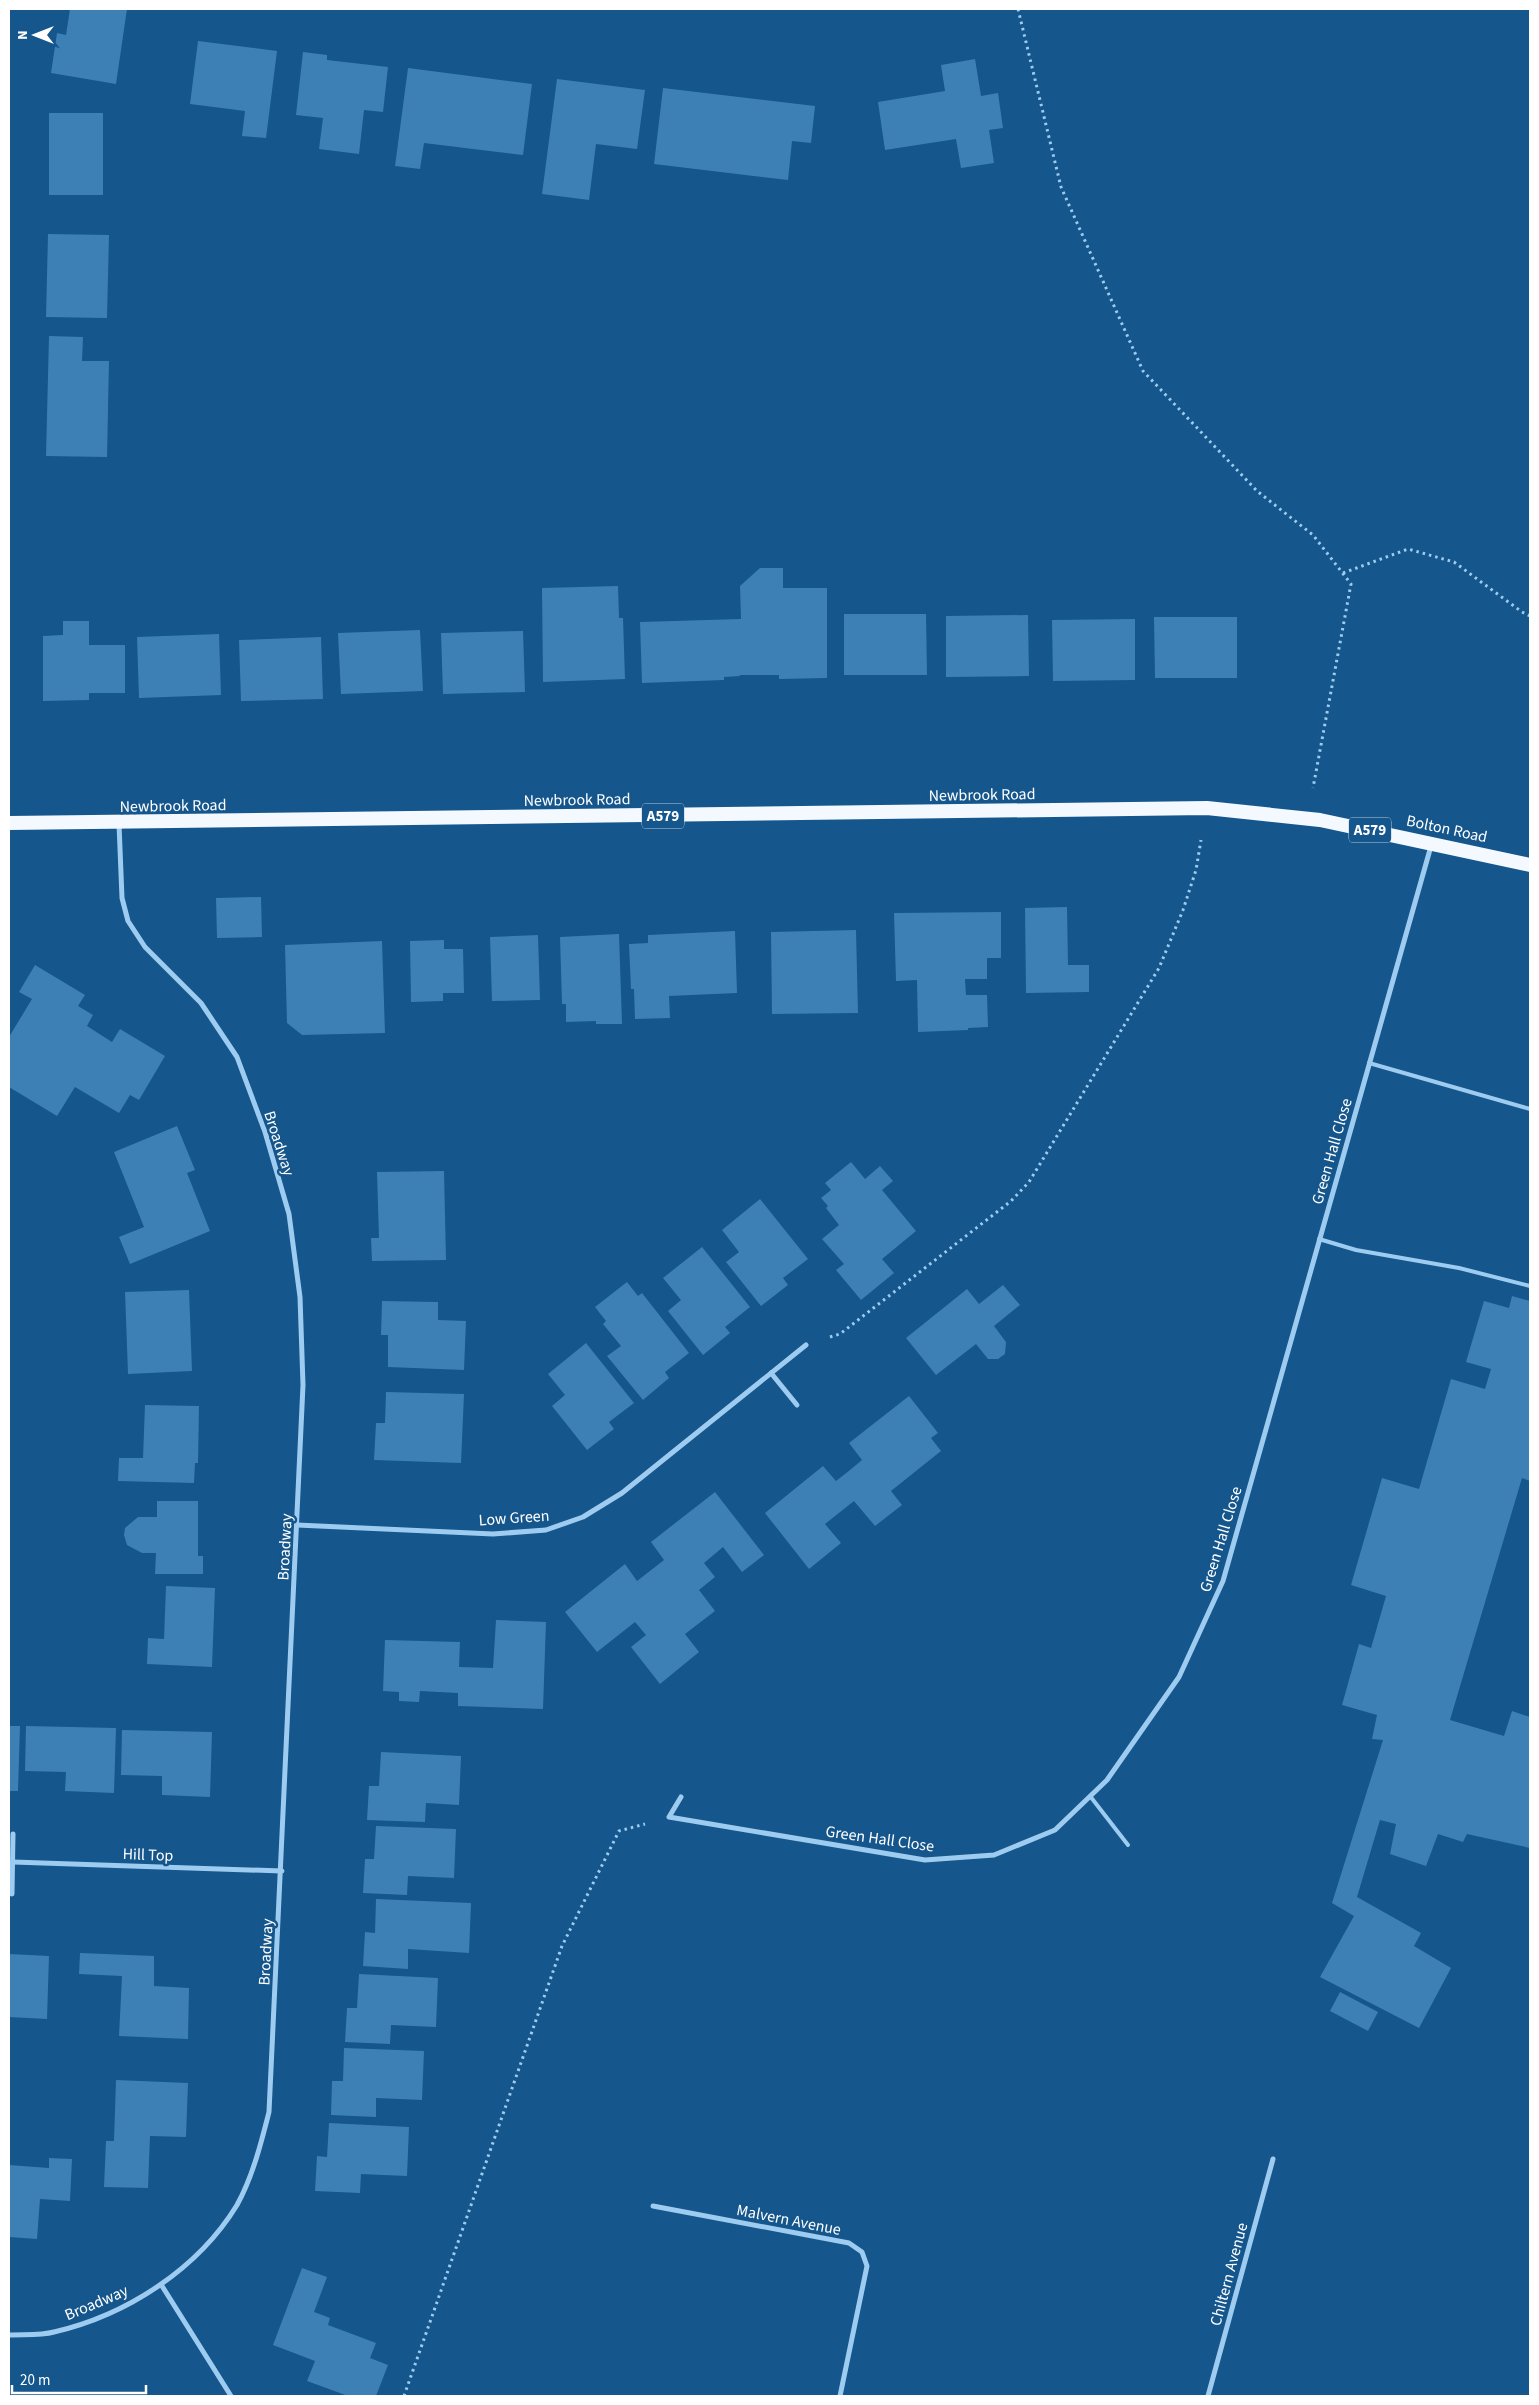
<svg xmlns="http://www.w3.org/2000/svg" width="1539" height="2405" font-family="'Source Sans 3',sans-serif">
<rect width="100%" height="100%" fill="#15568c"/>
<g fill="#3d80b5">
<polygon points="70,9 127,9 116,84 51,73 57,33 66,35"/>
<polygon points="198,41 277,51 266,138 242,136 245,111 190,104"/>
<polygon points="303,52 327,55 327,60 388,67 383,112 364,110 359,154 319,149 323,118 296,115"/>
<polygon points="975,59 981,96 998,93 1003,128 989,130 994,163 961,168 956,139 885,150 878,102 945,91 941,65"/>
<polygon points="408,68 532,84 523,155 424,143 420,169 395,166"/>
<polygon points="557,79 645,90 637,149 596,144 589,200 542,194"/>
<polygon points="663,88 815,106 811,143 792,141 788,180 654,164"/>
<rect x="49" y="113" width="54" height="82"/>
<polygon points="48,234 109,235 107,318 46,317"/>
<polygon points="49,336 83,337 82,361 109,361 107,457 46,456"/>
<polygon points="760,568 783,568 783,588 827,588 827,678 779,679 779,675 739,675 741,676 724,677 724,680 642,683 640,622 741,619 740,586"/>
<polygon points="618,586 619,618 623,618 625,679 543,682 542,588"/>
<polygon points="844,614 926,614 927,675 844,675"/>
<polygon points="1028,615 1029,676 946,677 946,616"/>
<polygon points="1154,617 1237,617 1237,678 1155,678"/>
<polygon points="1135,619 1135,680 1053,681 1052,620"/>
<polygon points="63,621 89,621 89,645 125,645 125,693 89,693 89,700 43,701 43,636 63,635"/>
<polygon points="420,630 423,691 341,694 338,633"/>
<polygon points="523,631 525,692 443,694 441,633"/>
<polygon points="219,634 221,695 139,698 137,637"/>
<polygon points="321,637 323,699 241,701 239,640"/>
<polygon points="261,897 262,937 217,938 216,898"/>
<polygon points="1067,907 1068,965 1089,965 1089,992 1026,993 1025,908"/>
<polygon points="1001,912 1001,958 987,958 987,979 965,979 966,995 987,995 988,1027 968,1028 968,1030 918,1032 917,980 896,981 894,913"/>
<polygon points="856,930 858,1013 772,1014 771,932"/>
<polygon points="735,931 737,993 669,996 670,1018 635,1019 634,989 631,989 629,944 648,943 648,935"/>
<polygon points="619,934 622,1024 596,1024 596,1021 566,1022 566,1004 562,1004 560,937"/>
<polygon points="538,935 540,1000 492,1001 490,937"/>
<polygon points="444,940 444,949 463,949 464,993 443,993 443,1001 411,1002 410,941"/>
<polygon points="382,941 385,1033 302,1035 287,1023 285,945"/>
<polygon points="35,965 85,995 78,1006 93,1015 87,1026 112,1042 120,1029 165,1056 139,1100 130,1095 119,1113 75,1087 57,1116 9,1087 9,1037 32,999 19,992"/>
<polygon points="177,1126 195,1170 187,1173 210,1231 130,1264 119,1237 144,1227 114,1152"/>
<polygon points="851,1162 865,1179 880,1166 893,1181 882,1190 916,1231 882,1259 894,1273 861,1300 836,1270 844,1264 822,1239 839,1225 826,1208 828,1206 821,1198 831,1190 825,1183"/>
<polygon points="444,1171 446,1260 372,1261 371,1238 379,1238 377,1172"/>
<polygon points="760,1199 808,1259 783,1278 788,1285 761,1306 726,1262 739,1252 722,1230"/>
<polygon points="702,1247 750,1307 725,1327 730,1333 703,1355 668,1311 681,1300 663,1278"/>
<polygon points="627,1282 638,1296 642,1293 689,1353 665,1372 669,1378 643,1400 607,1356 621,1346 603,1324 606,1321 595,1307"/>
<polygon points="1003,1285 1020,1305 994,1326 1006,1342 1005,1354 998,1359 988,1359 976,1344 936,1375 906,1338 967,1289 979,1304"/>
<polygon points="189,1290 192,1371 128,1374 125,1292"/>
<polygon points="1512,1296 1530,1301 1530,1481 1522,1478 1450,1720 1504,1736 1512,1711 1530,1717 1530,1848 1467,1834 1463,1842 1438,1834 1426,1866 1390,1854 1396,1824 1380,1820 1357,1897 1421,1933 1414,1946 1451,1968 1419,2028 1320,1977 1354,1916 1332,1903 1383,1740 1372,1739 1377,1715 1342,1705 1359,1644 1371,1648 1386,1596 1351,1585 1382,1478 1419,1489 1451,1379 1485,1389 1491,1369 1466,1362 1484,1301 1509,1308"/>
<polygon points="382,1301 438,1302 438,1320 466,1321 464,1370 388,1367 388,1335 381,1335"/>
<polygon points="586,1343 634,1403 609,1422 614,1429 587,1450 552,1406 565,1395 548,1374"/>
<polygon points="386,1392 464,1394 461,1463 374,1460 376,1423 385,1423"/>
<polygon points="909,1396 938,1433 931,1438 941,1451 891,1491 902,1505 875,1526 854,1501 825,1524 841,1543 809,1569 765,1513 823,1466 836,1481 850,1470 862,1460 849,1443"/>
<polygon points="145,1405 199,1406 198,1463 195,1463 194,1483 118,1481 119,1458 143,1458"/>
<polygon points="715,1492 764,1555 742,1572 723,1547 704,1563 715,1577 699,1590 715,1611 685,1634 699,1652 660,1684 631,1647 646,1635 635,1622 597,1652 565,1612 625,1564 637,1581 664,1560 651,1542"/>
<polygon points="157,1501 198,1501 198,1556 203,1556 203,1574 155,1574 156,1553 142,1553 127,1545 124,1535 125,1528 138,1517 157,1517"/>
<polygon points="166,1586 215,1588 212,1667 147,1664 148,1638 164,1639"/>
<polygon points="496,1620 546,1622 543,1709 458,1706 458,1693 420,1691 419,1702 399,1701 399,1692 383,1691 385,1640 460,1642 459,1667 493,1668"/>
<polygon points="9,1726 20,1726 18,1791 9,1791"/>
<polygon points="26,1726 116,1728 114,1793 65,1791 66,1772 25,1771"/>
<polygon points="122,1730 212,1732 210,1797 162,1795 162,1776 121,1775"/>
<polygon points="381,1752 461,1756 459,1805 426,1803 425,1822 367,1820 369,1786 379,1786"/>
<polygon points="376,1826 456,1829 454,1878 408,1876 407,1895 363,1893 365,1859 374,1859"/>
<polygon points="376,1899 471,1903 469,1953 408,1949 408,1969 363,1966 365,1932 375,1933"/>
<polygon points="80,1953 154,1956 154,1986 189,1988 188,2039 119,2036 122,1976 79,1974"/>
<polygon points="9,1954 49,1956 47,2019 9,2017"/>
<polygon points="359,1974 438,1978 436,2027 391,2025 390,2044 345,2042 347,2008 357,2008"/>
<polygon points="1340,1992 1378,2012 1368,2031 1330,2011"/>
<polygon points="344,2048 424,2051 422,2100 376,2098 376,2117 331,2115 332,2081 343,2081"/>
<polygon points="116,2080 188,2083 186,2137 150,2136 148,2188 104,2187 106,2141 114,2141"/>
<polygon points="329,2123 409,2127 407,2176 361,2174 360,2193 315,2191 317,2156 327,2157"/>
<polygon points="49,2158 72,2159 70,2201 40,2199 37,2239 9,2237 9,2165 49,2168"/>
<polygon points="302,2268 327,2277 314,2312 330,2318 328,2325 376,2343 370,2358 388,2365 376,2396 348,2396 307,2381 315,2361 273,2345"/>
</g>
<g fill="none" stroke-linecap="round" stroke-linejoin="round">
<g stroke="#9eccf0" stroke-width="3" stroke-dasharray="2.5 4" stroke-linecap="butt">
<polyline points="1018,9 1061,187 1143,371 1257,491 1313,535 1351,584 1313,788"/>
<polyline points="1343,573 1408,549 1454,562 1522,612 1530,616"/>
<polyline points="830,1337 840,1334 1011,1201 1029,1182 1159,968 1183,910 1196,870 1201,840"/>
<polyline points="404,2396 562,1946 619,1831 645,1824"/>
</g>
<g stroke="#9eccf0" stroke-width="4">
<polyline points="1369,1063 1530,1109"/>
<polyline points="1319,1239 1356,1250 1459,1268 1530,1286"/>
<polyline points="1090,1796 1128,1845"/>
</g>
<g stroke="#9eccf0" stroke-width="5">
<polyline points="771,1373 797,1405"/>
<polyline points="297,1525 493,1534 546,1530 583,1517 622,1493 806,1345"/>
<polyline points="681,1797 669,1817 925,1860 994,1855 1055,1830 1107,1780 1179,1677 1223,1581 1431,846"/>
<polyline points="13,1862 282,1871"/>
<polyline points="12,1894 13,1834"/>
<polyline points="653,2206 849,2243 862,2252 867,2266 840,2396"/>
<polyline points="162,2286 231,2396"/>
<path d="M9 2335C23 2334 40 2336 54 2332 127 2315 198 2269 237 2205 253 2176 261 2143 269 2112L303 1385 300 1297 289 1214 265 1132 237 1057 201 1003 145 947 128 921 122 898 119 824"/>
<polyline points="1208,2396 1273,2159"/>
</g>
<polyline stroke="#f3f9ff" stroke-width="14" points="9,823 1207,808 1320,820 1530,865"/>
</g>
<g text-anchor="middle" stroke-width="5" stroke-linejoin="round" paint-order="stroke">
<g fill="#15568c" stroke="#b9ccdc" stroke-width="1">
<rect x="642" y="803.5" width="42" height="25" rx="4"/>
<rect x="1349" y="817.5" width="42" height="25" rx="4"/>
</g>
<g font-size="15" font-weight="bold" fill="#fff">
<text x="663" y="821">A579</text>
<text x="1370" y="835">A579</text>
</g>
<g font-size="16" fill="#fff" stroke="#15568c">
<text transform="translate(982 794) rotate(-1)" y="6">Newbrook Road</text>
<text transform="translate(577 799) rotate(-1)" y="6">Newbrook Road</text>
<text transform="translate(173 805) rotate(-1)" y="6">Newbrook Road</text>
<text transform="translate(1447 828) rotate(12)" y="6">Bolton Road</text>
<text transform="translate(280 1143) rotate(72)" y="6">Broadway</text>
<text transform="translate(1331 1151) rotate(-74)" y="6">Green Hall Close</text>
<text transform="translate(514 1517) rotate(-4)" y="6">Low Green</text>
<text transform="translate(1220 1539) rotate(-73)" y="6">Green Hall Close</text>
<text transform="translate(284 1547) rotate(-87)" y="6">Broadway</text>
<text transform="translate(880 1838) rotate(8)" y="6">Green Hall Close</text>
<text transform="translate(148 1854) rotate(2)" y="6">Hill Top</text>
<text transform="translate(265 1952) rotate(-87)" y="6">Broadway</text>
<text transform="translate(789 2219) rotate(11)" y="6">Malvern Avenue</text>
<text transform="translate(1228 2274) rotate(-75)" y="6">Chiltern Avenue</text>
<text transform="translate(96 2302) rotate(-23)" y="6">Broadway</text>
</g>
</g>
<rect width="1539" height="2405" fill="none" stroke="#ffffff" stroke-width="20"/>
<g transform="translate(35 35) rotate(270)" stroke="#15568c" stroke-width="4" paint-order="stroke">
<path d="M0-4L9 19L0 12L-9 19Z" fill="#ffffff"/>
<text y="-8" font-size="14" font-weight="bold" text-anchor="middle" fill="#ffffff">N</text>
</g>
<path d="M12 2385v8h134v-8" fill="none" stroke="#ffffff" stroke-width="2.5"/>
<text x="20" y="2385" font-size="15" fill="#ffffff" stroke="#15568c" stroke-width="4" paint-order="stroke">20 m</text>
</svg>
